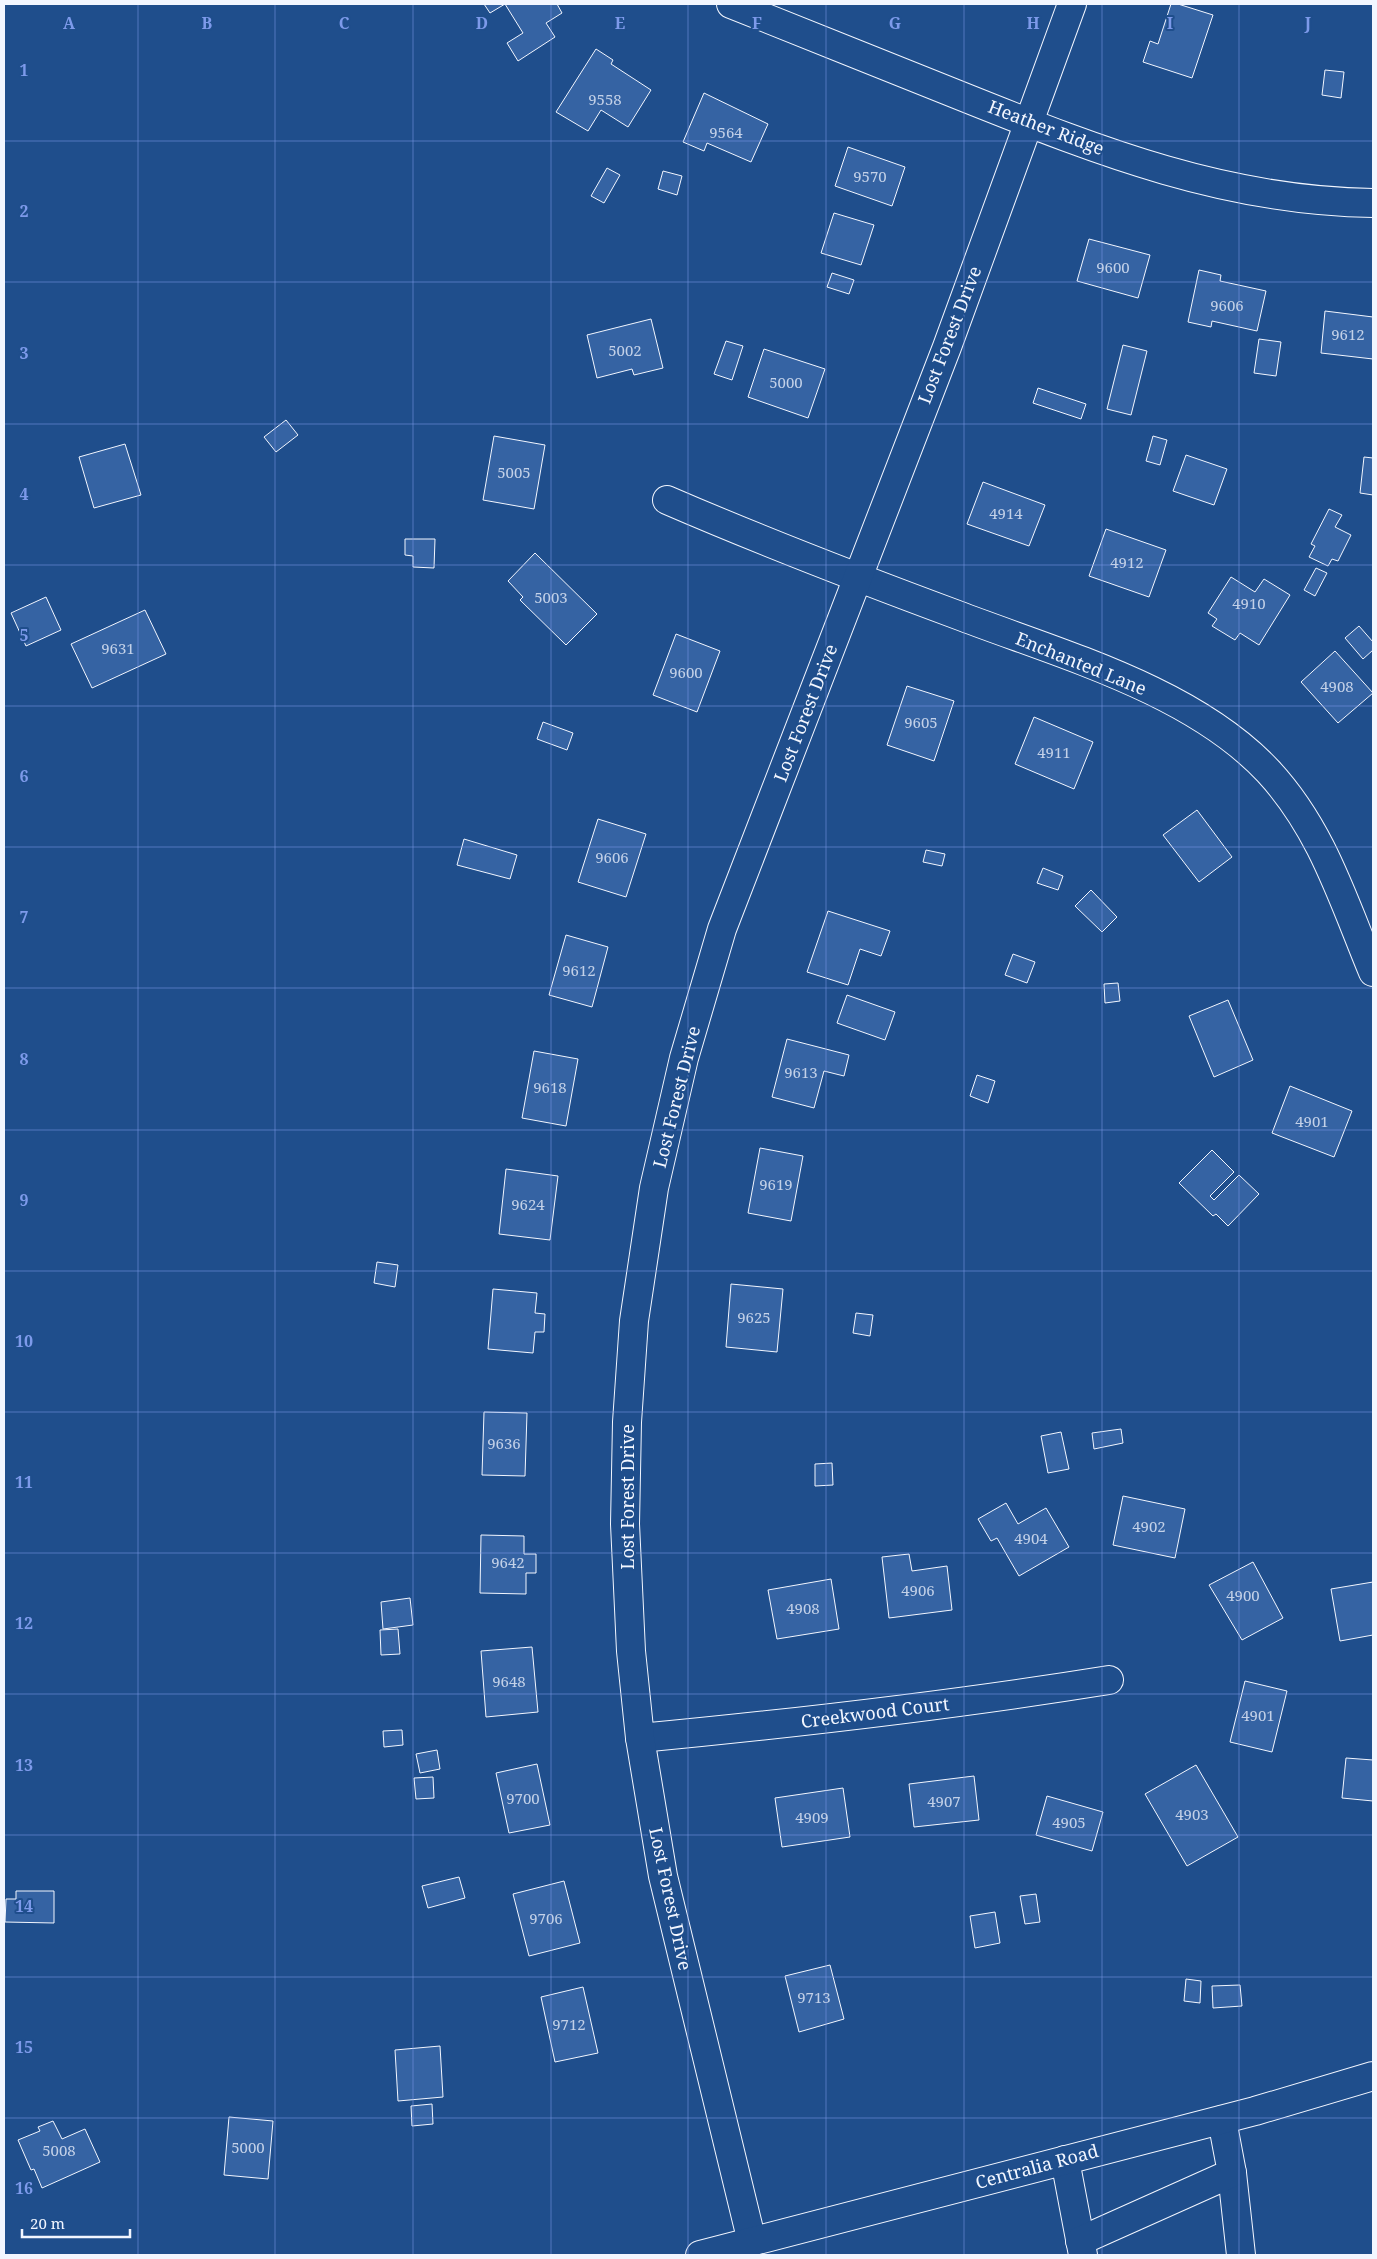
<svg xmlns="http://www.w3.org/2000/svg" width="1377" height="2259" font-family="'Noto Serif',serif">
<rect width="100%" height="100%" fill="#1f4e8c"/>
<g fill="#3563a3" stroke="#f2f6ff">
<polygon points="484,4 557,4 562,13 546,23 555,37 518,61 507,43 523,33 505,4 490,13"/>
<polygon points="1171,4 1178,4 1213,15 1192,78 1143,62 1150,41 1158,44"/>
<polygon points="596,49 613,60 611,64 651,90 628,127 601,110 588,131 556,112"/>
<polygon points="1325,70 1344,72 1341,98 1322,95"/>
<polygon points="704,93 768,124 751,162 707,143 704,151 683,142"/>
<polygon points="848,147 905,167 892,206 835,186"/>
<polygon points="607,168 620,175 604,203 591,196"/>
<polygon points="663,171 682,176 677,195 658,189"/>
<polygon points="834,213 874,225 861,265 821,253"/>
<polygon points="1089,239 1150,255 1138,298 1077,281"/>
<polygon points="1199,270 1221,275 1220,281 1266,291 1257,331 1212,321 1211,327 1188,322"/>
<polygon points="832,273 854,280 849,294 827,287"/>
<polygon points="1325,311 1373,317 1373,359 1321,353"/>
<polygon points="651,319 663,368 634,375 632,369 597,378 587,335"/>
<polygon points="1259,339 1281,342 1276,376 1254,373"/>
<polygon points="726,341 743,346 732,380 714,374"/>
<polygon points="1123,345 1147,351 1131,415 1107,409"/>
<polygon points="764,349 825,369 808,418 748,397"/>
<polygon points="1038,388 1086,404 1081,419 1033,403"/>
<polygon points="286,420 298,435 276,452 264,437"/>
<polygon points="494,436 545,445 534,509 483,500"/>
<polygon points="1153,436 1167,440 1160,465 1146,461"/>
<polygon points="125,444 141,495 94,508 79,457"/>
<polygon points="1186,455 1227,469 1214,505 1173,491"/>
<polygon points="1364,457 1373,458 1373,495 1360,493"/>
<polygon points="983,482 1045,505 1029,546 967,524"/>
<polygon points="1329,509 1342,515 1335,527 1351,535 1338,561 1332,559 1328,566 1309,557 1315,546 1311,544"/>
<polygon points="1106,529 1166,550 1149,597 1089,576"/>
<polygon points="405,539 435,539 434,568 413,567 413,556 405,555"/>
<polygon points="535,553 597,614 566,645 520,600 523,597 508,581"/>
<polygon points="1316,568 1327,573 1315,596 1304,590"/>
<polygon points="1231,577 1255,592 1264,579 1290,595 1259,645 1240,633 1235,640 1212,626 1217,619 1208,613"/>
<polygon points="46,597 61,630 26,646 11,613"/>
<polygon points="145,610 166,654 92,688 71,644"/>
<polygon points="1359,626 1373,642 1373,650 1363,659 1345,638"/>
<polygon points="676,634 720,651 697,712 653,695"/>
<polygon points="1335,651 1373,693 1338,723 1301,682"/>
<polygon points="907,686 954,701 934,761 887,745"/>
<polygon points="1034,717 1093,742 1074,789 1015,764"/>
<polygon points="543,722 573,733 567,750 537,739"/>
<polygon points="1197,810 1232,857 1199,882 1163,835"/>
<polygon points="598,819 646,834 626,897 578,882"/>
<polygon points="464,839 517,855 510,879 457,865"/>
<polygon points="926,850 945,854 942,866 923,862"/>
<polygon points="1043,868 1063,876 1058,890 1037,883"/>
<polygon points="1091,890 1117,917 1102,932 1075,906"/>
<polygon points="828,911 890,931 881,956 860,949 848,985 807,972"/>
<polygon points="566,935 608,947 592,1007 549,995"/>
<polygon points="1013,954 1035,962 1027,983 1005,975"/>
<polygon points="1118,983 1120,1001 1105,1003 1104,984"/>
<polygon points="847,995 895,1012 885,1040 837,1023"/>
<polygon points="1228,1000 1253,1060 1214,1077 1189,1016"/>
<polygon points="787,1039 849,1055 844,1076 824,1071 814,1108 772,1097"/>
<polygon points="534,1051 578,1059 566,1126 522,1118"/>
<polygon points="977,1075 995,1081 988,1103 970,1096"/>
<polygon points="1290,1086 1352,1111 1334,1157 1272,1133"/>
<polygon points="760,1148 803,1156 791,1221 748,1213"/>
<polygon points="1212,1150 1234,1172 1210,1196 1214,1200 1239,1175 1259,1194 1228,1226 1216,1214 1213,1216 1179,1183"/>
<polygon points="506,1169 558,1176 550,1240 499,1234"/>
<polygon points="377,1262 398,1265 395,1287 374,1283"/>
<polygon points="731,1284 783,1289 777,1352 726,1347"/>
<polygon points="493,1289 537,1293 535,1313 545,1314 544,1332 535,1332 533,1353 488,1349"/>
<polygon points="856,1313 873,1315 870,1336 853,1333"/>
<polygon points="484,1412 527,1413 525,1476 482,1475"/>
<polygon points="1121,1429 1123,1443 1094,1449 1092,1433"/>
<polygon points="1061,1432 1069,1469 1048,1473 1041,1436"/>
<polygon points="832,1463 833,1485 815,1486 815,1464"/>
<polygon points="1123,1496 1185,1509 1175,1558 1113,1545"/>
<polygon points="1006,1503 1018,1524 1046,1508 1069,1547 1019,1576 997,1538 991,1541 978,1519"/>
<polygon points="481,1535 524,1536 524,1554 536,1554 536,1573 526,1573 526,1594 480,1593"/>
<polygon points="909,1554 912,1571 947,1566 952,1610 889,1618 882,1557"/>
<polygon points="1253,1562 1283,1618 1242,1640 1209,1585"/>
<polygon points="831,1579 839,1629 777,1639 768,1590"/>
<polygon points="1373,1582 1373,1635 1340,1641 1331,1589"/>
<polygon points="410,1598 413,1625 383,1629 381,1602"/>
<polygon points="398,1629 400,1654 381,1655 380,1630"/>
<polygon points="532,1647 538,1712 486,1717 481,1651"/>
<polygon points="1245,1681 1287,1691 1272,1752 1230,1742"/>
<polygon points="402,1730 403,1745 384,1747 383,1731"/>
<polygon points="437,1750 440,1769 420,1773 416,1754"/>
<polygon points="1346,1758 1373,1760 1373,1801 1342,1798"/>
<polygon points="537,1764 550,1825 509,1833 496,1773"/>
<polygon points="1196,1765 1238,1837 1187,1866 1145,1794"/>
<polygon points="974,1776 979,1820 914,1827 909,1784"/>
<polygon points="433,1777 434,1798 416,1799 414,1778"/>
<polygon points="843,1788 850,1837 782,1847 775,1798"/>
<polygon points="1047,1796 1103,1812 1092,1851 1036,1835"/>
<polygon points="459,1877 465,1898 428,1908 422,1886"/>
<polygon points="564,1881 580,1943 529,1956 513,1894"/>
<polygon points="16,1891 54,1891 54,1923 5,1922 6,1899 16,1899"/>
<polygon points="1036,1894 1040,1922 1025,1924 1020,1896"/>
<polygon points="995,1912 1000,1943 975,1948 970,1916"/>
<polygon points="830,1965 844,2019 799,2032 785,1976"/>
<polygon points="1186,1979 1201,1981 1200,2003 1184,2001"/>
<polygon points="1240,1985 1242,2006 1213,2008 1212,1986"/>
<polygon points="583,1987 598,2053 555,2062 541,1997"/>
<polygon points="440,2046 443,2097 398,2101 395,2050"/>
<polygon points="432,2104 433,2124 412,2126 411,2106"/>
<polygon points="229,2117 273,2121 268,2179 224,2175"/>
<polygon points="53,2121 62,2139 85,2129 100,2162 42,2188 34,2169 31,2170 18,2140 40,2131 38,2127"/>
</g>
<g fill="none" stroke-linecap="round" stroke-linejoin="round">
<g stroke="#f2f6ff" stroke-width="30">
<g id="minor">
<path d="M731 4C809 35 888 67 966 98 1101 152 1226 201 1373 203"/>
<path d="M667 500C764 542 863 580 963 617 1063 655 1193 691 1268 771 1322 829 1343 900 1373 972"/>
<path d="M640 1738C797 1723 953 1705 1109 1680"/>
<polyline points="1065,2160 1083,2255"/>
<polyline points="1232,2173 1241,2255"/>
<polyline points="1080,2241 1232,2173 1222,2120"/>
<polyline points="752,2242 663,1876 640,1738 631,1651 625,1524 627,1422 634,1321 654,1188 684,1058 722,929 947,347 1072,4"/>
</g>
</g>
<g stroke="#f2f6ff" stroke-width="30">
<polyline id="major" points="700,2255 1255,2111 1373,2076"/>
</g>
<use href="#minor" stroke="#1f4e8c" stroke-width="28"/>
<use href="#major" stroke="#1f4e8c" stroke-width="28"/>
</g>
<path fill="none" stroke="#7d9aea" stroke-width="1" stroke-opacity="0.55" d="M138 4V2255M275 4V2255M413 4V2255M551 4V2255M688 4V2255M826 4V2255M964 4V2255M1102 4V2255M1239 4V2255M4 141H1373M4 282H1373M4 424H1373M4 565H1373M4 706H1373M4 847H1373M4 988H1373M4 1130H1373M4 1271H1373M4 1412H1373M4 1553H1373M4 1694H1373M4 1835H1373M4 1977H1373M4 2118H1373"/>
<g text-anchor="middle" stroke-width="4" stroke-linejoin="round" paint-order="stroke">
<g font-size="15" fill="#c3d1e8">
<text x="605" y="105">9558</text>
<text x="726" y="138">9564</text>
<text x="870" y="182">9570</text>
<text x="1113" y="273">9600</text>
<text x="1227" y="311">9606</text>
<text x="1348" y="340">9612</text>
<text x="625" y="356">5002</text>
<text x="786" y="388">5000</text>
<text x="514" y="478">5005</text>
<text x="1006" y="519">4914</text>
<text x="1127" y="568">4912</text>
<text x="551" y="603">5003</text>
<text x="1249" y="609">4910</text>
<text x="118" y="654">9631</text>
<text x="686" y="678">9600</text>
<text x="1337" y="692">4908</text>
<text x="921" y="728">9605</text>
<text x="1054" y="758">4911</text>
<text x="612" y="863">9606</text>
<text x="579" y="976">9612</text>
<text x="801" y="1078">9613</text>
<text x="550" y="1093">9618</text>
<text x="1312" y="1127">4901</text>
<text x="776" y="1190">9619</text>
<text x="528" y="1210">9624</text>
<text x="754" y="1323">9625</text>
<text x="504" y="1449">9636</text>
<text x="1149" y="1532">4902</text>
<text x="1031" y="1544">4904</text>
<text x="508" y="1568">9642</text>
<text x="918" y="1596">4906</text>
<text x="1243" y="1601">4900</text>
<text x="803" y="1614">4908</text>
<text x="509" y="1687">9648</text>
<text x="1258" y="1721">4901</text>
<text x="523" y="1804">9700</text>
<text x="944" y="1807">4907</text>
<text x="1192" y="1820">4903</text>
<text x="812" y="1823">4909</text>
<text x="1069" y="1828">4905</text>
<text x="546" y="1924">9706</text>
<text x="814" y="2003">9713</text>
<text x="569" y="2030">9712</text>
<text x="248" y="2153">5000</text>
<text x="59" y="2156">5008</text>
</g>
<g font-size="18" fill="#f2f6ff" stroke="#1f4e8c">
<text transform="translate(1046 128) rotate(21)" y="6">Heather Ridge</text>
<text transform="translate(950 335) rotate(-69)" y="6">Lost Forest Drive</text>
<text transform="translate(1081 664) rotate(22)" y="6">Enchanted Lane</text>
<text transform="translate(806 713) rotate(-69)" y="6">Lost Forest Drive</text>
<text transform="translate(677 1097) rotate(-76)" y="6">Lost Forest Drive</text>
<text transform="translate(628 1497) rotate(-90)" y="6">Lost Forest Drive</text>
<text transform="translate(875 1713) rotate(-7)" y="6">Creekwood Court</text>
<text transform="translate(670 1899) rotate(78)" y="6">Lost Forest Drive</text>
<text transform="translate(1037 2167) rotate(-15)" y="6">Centralia Road</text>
</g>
</g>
<g font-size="16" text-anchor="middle" font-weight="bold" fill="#7d9aea" stroke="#1f4e8c" stroke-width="4" stroke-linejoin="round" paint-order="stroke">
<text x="69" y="29">A</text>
<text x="207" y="29">B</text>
<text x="344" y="29">C</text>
<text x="482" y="29">D</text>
<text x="620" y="29">E</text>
<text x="757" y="29">F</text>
<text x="895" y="29">G</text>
<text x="1033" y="29">H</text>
<text x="1170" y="29">I</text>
<text x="1308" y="29">J</text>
<text x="24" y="76">1</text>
<text x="24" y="217">2</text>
<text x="24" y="359">3</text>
<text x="24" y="500">4</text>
<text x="24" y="641">5</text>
<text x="24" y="782">6</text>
<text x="24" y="923">7</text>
<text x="24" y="1065">8</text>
<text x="24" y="1206">9</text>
<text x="24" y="1347">10</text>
<text x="24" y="1488">11</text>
<text x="24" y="1629">12</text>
<text x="24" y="1771">13</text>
<text x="24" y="1912">14</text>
<text x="24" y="2053">15</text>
<text x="24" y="2194">16</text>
</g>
<rect width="1377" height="2259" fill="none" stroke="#f2f6ff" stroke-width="10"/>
<path d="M22 2229v8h108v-8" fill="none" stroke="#f2f6ff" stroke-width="2.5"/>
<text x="30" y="2229" font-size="15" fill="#f2f6ff" stroke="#1f4e8c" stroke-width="4" paint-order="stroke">20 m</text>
</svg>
